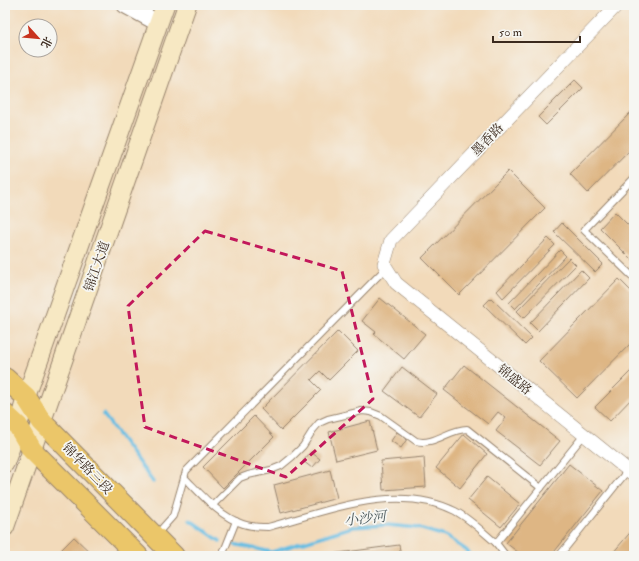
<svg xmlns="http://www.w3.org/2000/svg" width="639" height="561" font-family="'IM FELL Double Pica','Noto Serif SC',serif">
<rect width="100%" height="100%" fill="#f6f6f2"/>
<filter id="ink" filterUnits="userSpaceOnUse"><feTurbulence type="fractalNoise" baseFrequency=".025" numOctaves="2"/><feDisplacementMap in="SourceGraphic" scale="8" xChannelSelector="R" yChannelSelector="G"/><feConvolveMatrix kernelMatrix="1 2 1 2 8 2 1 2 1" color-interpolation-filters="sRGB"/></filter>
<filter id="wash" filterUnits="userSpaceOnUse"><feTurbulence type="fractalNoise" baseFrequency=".012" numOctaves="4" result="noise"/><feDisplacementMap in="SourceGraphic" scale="16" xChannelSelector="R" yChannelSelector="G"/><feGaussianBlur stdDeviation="0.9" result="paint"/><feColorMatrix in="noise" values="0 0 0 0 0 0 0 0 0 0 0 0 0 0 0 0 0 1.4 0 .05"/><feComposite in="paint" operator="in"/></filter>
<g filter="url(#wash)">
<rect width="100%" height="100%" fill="#f2daba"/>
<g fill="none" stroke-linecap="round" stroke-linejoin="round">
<g stroke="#66bee3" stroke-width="3.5">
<polyline points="103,414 153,482"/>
<polyline points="190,520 220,541"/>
<polyline points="233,544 272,552 352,527 387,525 419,528 445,536 466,550 472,556"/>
</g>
</g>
<g id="blocks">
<g fill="#deb684">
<polygon points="575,80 583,88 546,125 538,117"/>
<polygon points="634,109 634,146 588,193 570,174"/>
<polygon points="508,171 545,208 459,295 422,258"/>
<polygon points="615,212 634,231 634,257 632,260 600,228"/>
<polygon points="562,223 603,264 595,272 554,232"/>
<polygon points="548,238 555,245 503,298 497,291"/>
<polygon points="560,250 566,256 515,309 509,303"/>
<polygon points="569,258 576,265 524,318 517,311"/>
<polygon points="581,270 589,278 538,331 530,323"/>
<polygon points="619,279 634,294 634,340 577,398 539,361"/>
<polygon points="380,298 425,334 404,359 374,334 376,332 362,321"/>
<polygon points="491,298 532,338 525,345 484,305"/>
<polygon points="338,331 358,351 329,380 320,371 311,380 321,390 281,430 261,409"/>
<polygon points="464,365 560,441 540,465 496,431 506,418 498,412 488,424 444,390"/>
<polygon points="402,367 437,394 419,417 384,391"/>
<polygon points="634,368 634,396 610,421 595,407"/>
<polygon points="254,416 274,437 223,488 203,467"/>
<polygon points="370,421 377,450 336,460 329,432"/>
<polygon points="397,432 407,439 401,448 391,441"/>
<polygon points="464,434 487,454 460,488 436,468"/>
<polygon points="311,452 320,459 312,468 303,461"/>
<polygon points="424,457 426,487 383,490 381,461"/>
<polygon points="569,464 603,491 551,556 523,556 506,543"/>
<polygon points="330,470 337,498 281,513 274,485"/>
<polygon points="487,477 520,504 501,527 468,500"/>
<polygon points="634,528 634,556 614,556 612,554"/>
<polygon points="74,537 94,556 67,556 61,550"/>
<polygon points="399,545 401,556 323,556 323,555"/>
</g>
</g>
</g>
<g filter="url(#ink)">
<use href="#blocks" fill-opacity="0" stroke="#96826c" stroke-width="1"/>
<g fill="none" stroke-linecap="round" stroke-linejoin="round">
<g stroke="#96826c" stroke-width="8">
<g id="service">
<polyline points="634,178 584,230 634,278"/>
<path d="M184 477C201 494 220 517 243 524 252 527 260 527 268 527 327 511 397 482 455 511 470 519 483 532 496 543L584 435"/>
<path d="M213 505 240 478 248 475 271 470 281 466 292 457 303 446 313 430 319 423 328 419 362 411 371 412 381 416 416 441C434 446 449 429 467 429L541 488"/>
<polyline points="157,534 173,516 186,471 386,268"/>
<polyline points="496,543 506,556"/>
<polyline points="222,556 236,521"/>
<polyline points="559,556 628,470"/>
</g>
</g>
<g stroke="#96826c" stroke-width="14">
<polyline id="minor" points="617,5 391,240 384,264 396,283 634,475"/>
</g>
<g stroke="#96826c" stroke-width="18">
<polyline id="tertiary" points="125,5 158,23"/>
</g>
<g stroke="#96826c" stroke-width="20">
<g id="secondary">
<polyline points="5,463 18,426 26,397 165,5"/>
<polyline points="5,527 187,5"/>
</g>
</g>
<g stroke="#96826c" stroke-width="22">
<g id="primary">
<polyline points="5,378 26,397 42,422 174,556"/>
<polyline points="5,414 18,426 32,450 138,556"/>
</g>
</g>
<use href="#service" stroke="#fff" stroke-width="6"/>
<use href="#minor" stroke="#fff" stroke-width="13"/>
<use href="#tertiary" stroke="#fff" stroke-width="16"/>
<use href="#secondary" stroke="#f7e8c3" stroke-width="18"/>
<use href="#primary" stroke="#ebc669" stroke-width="20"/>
</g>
</g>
<path fill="none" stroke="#c2185b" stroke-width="3" stroke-dasharray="8 5" stroke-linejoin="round" d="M205 231 342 271 373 399 286 477 145 427 128 306Z"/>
<g text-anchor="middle" stroke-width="3.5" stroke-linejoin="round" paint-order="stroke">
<g font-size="13" fill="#3b2a1e" stroke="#f6f6f2">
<text transform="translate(487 139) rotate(-46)" y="5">墨香路</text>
<text transform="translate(96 266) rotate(-71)" y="5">锦江大道</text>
<text transform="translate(515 379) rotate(39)" y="5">锦盛路</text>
<text transform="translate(88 468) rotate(46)" y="5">锦华路三段</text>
</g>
<g font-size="14" font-style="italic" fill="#485659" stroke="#f6f6f2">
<text transform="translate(365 518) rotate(-6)" y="5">小沙河</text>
</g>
</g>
<rect width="639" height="561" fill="none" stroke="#f6f6f2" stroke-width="20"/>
<g transform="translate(38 38) rotate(117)"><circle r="19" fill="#f6f6f2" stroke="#aba49d"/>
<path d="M0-3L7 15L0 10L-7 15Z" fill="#c8321e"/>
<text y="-6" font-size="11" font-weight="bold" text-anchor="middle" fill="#3b2a1e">北</text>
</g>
<path d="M493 36v6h87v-6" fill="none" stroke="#3b2a1e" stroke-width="2"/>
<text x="499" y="36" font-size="12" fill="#3b2a1e" stroke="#f6f6f2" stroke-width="3" paint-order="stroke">50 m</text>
</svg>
